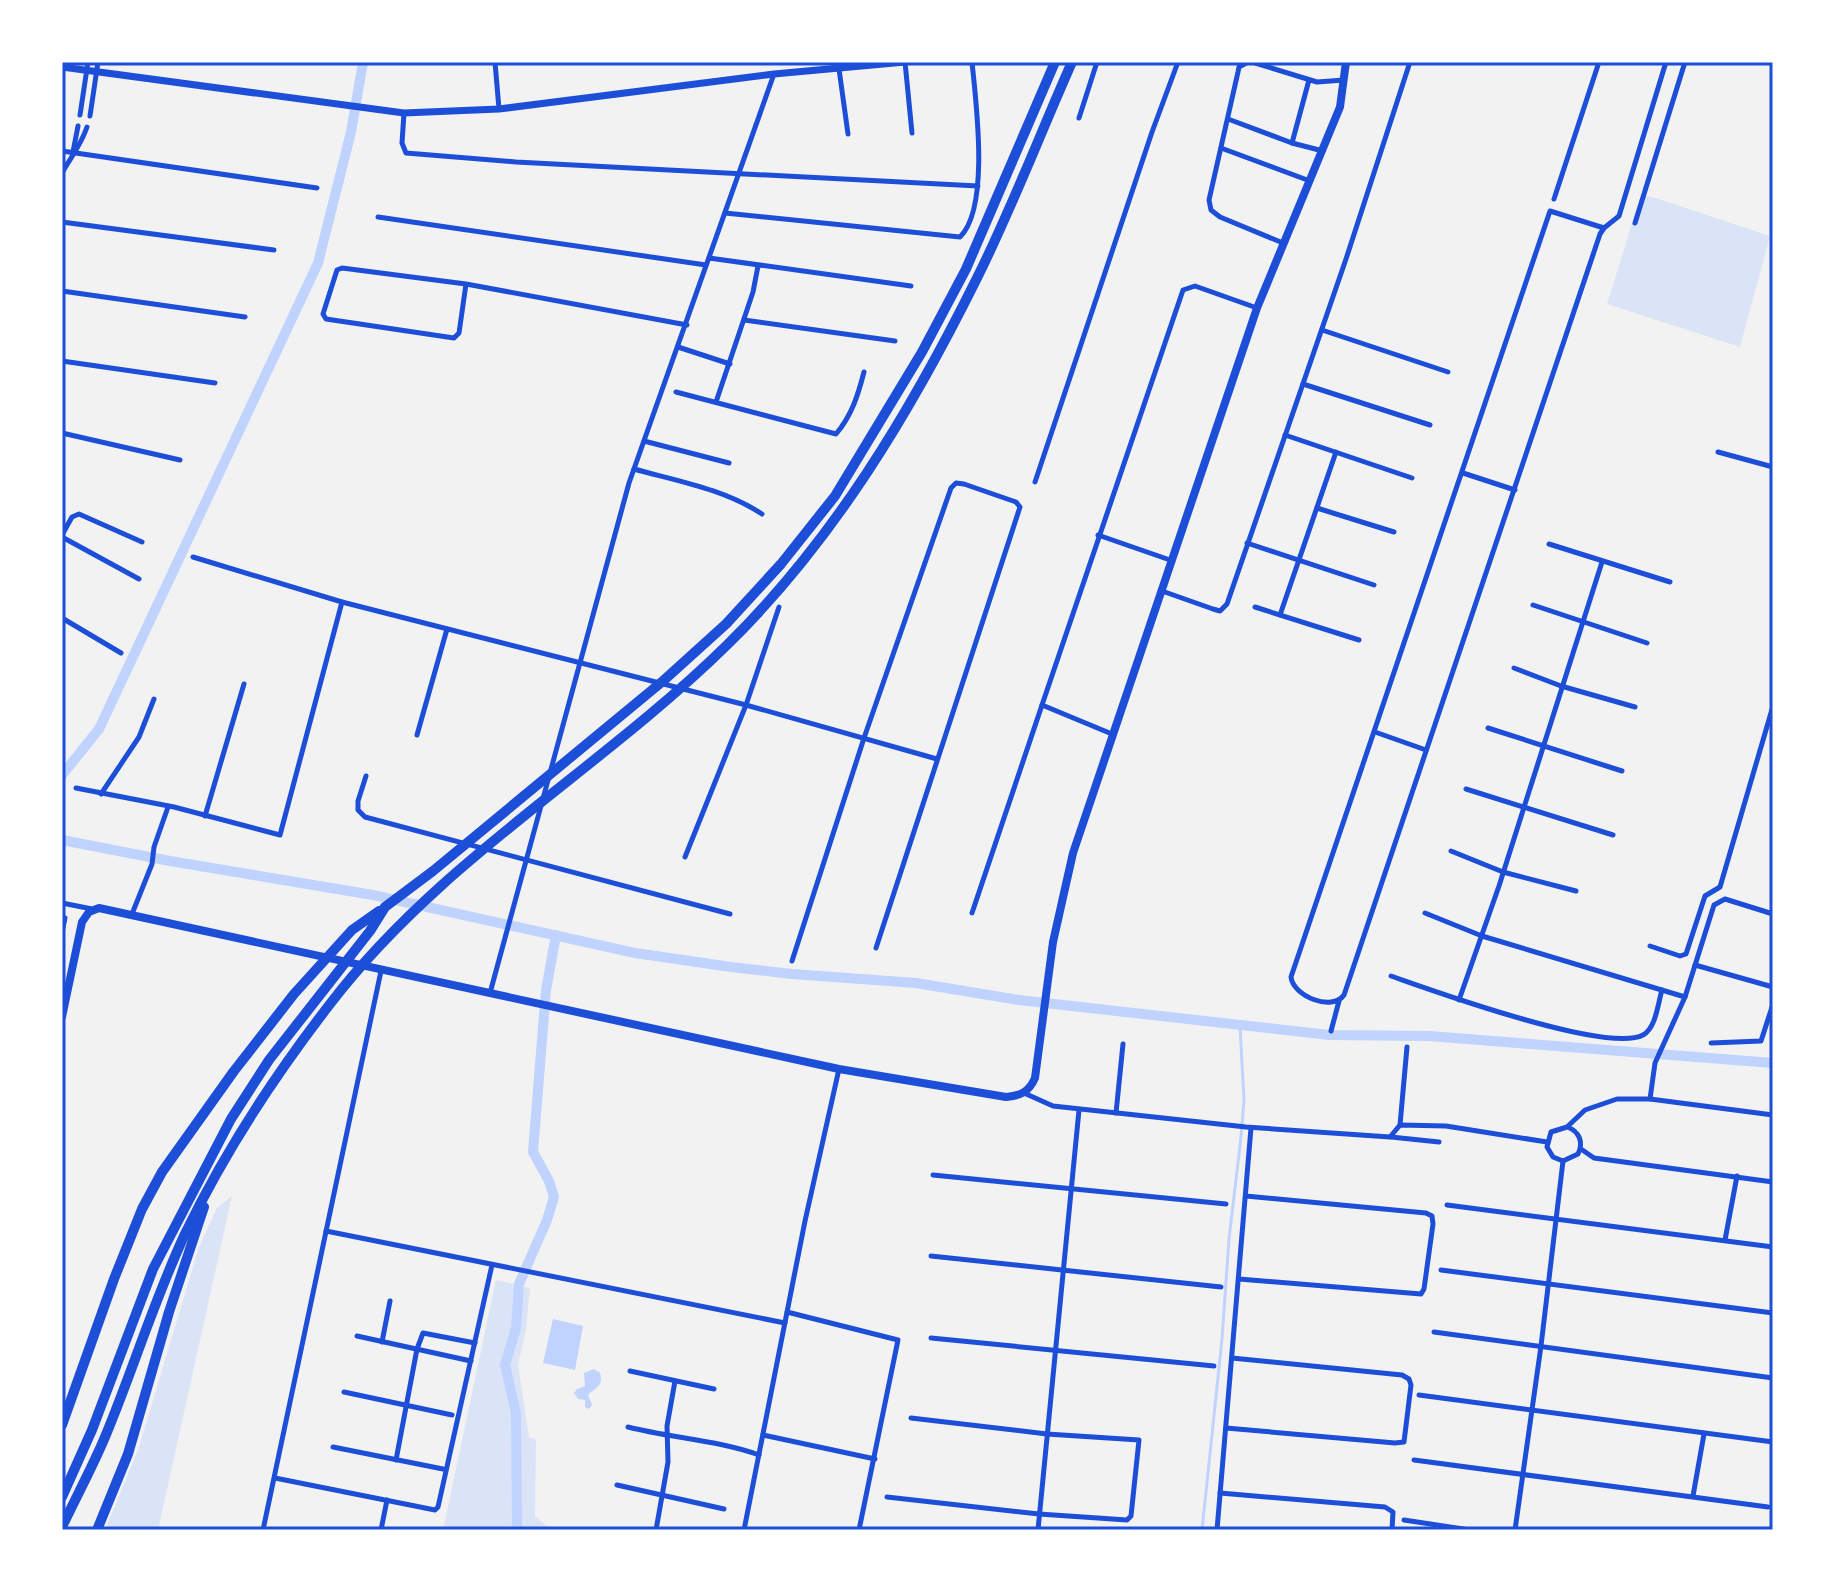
<svg xmlns="http://www.w3.org/2000/svg" width="1835" height="1592" font-family="'Nunito Sans',sans-serif">
<rect width="100%" height="100%" fill="#f2f2f2"/>
<g fill="#dbe4f7">
<polygon points="1641,195 1656,198 1770,236 1740,347 1607,304"/>
<polygon points="232,1196 158,1530 105,1530 138,1450 199,1247 217,1208"/>
<polygon points="496,1280 530,1288 526,1330 518,1365 529,1437 536,1440 535,1516 551,1530 443,1530"/>
</g>
<g fill="#bfd3fe">
<polygon points="553,1319 583,1326 575,1370 543,1363"/>
<path d="M594 1369 600 1373C604 1386 595 1388 588 1395L592 1405 589 1409 585 1407V1400L578 1399 574 1393 577 1389 585 1386 584 1373Z"/>
</g>
<g fill="none" stroke-linecap="round" stroke-linejoin="round">
<polyline stroke="#bfd3fe" stroke-width="3" points="1202,1530 1222,1339 1229,1239 1241,1137 1244,1100 1240,1026"/>
<g stroke="#bfd3fe" stroke-width="10">
<polyline points="62,775 99,729 318,263 351,132 363,62"/>
<polyline points="62,840 170,861 373,895 635,953 731,967 792,974 916,983 1019,1000 1329,1035 1429,1036 1773,1063"/>
<polyline points="517,1530 516,1413 505,1365 516,1328 519,1284 547,1220 554,1197 549,1181 533,1152 546,990 556,935"/>
</g>
<g stroke="#1d4ed8" stroke-width="5">
<polyline points="495,62 499,109"/>
<polyline points="905,62 912,133"/>
<polyline points="1248,62 1239,67 1238,72 1209,200 1211,210 1220,217 1283,243"/>
<polyline points="1252,62 1317,82 1344,80"/>
<polyline points="839,69 848,134"/>
<polyline points="404,113 402,143 406,153 516,162 978,186"/>
<polyline points="80,115 88,62"/>
<polyline points="90,116 98,62"/>
<polyline points="1079,118 1097,62"/>
<polyline points="1228,119 1292,143 1323,151"/>
<polyline points="1292,143 1309,80"/>
<polyline points="1221,148 1310,181"/>
<polyline points="62,151 317,188"/>
<polyline points="73,152 78,126"/>
<path d="M62 173C71 157 81 145 87 127"/>
<polyline points="1554,199 1599,62"/>
<path d="M1550 211 1604 228 1600 234 1344 995C1332 1012 1293 996 1291 977Z"/>
<path d="M725 213 960 237C990 208 976 102 972 62"/>
<polyline points="378,217 706,265"/>
<polyline points="62,222 274,250"/>
<polyline points="1635,223 1685,62"/>
<polyline points="1604,228 1619,216 1666,62"/>
<polyline points="709,258 911,286"/>
<polyline points="466,284 459,333 454,338 326,319 323,314 337,270 342,268 466,284 687,325"/>
<polyline points="62,291 245,317"/>
<polyline points="744,320 895,341"/>
<polyline points="1322,330 1448,372"/>
<polyline points="678,347 730,364"/>
<polyline points="62,361 215,383"/>
<polyline points="1303,384 1430,425"/>
<path d="M676 392 836 434C852 415 858 395 864 372"/>
<polyline points="716,402 753,292 758,266"/>
<polyline points="62,433 180,460"/>
<polyline points="1285,435 1412,478"/>
<polyline points="644,441 729,463"/>
<polyline points="1718,452 1773,467"/>
<path d="M634 469C677 481 724 489 762 514"/>
<polyline points="1463,473 1515,490"/>
<polyline points="1035,482 1152,132 1178,62"/>
<polyline points="1317,508 1394,532"/>
<polyline points="62,535 72,517 79,514 142,542"/>
<polyline points="1098,535 1170,560"/>
<polyline points="62,537 139,579"/>
<polyline points="1247,543 1374,585"/>
<polyline points="1549,544 1670,582"/>
<polyline points="193,557 342,602 746,705 685,857"/>
<polyline points="1162,591 1213,609 1220,611 1227,604 1346,259 1410,62"/>
<polyline points="1533,605 1647,643"/>
<polyline points="779,607 746,705 937,759"/>
<polyline points="1255,607 1359,640"/>
<polyline points="1280,615 1336,452"/>
<polyline points="62,618 121,653"/>
<polyline points="1514,668 1561,686 1635,707"/>
<polyline points="1042,705 1183,290 1195,286 1257,308"/>
<polyline points="1488,728 1622,771"/>
<polyline points="1375,732 1426,750"/>
<polyline points="417,735 447,629"/>
<polyline points="366,776 358,801 358,810 365,817 730,914"/>
<polyline points="76,788 174,807 280,835 342,602"/>
<polyline points="1466,789 1613,835"/>
<polyline points="101,794 139,737 154,699"/>
<polyline points="205,816 244,684"/>
<polyline points="1451,851 1503,872 1576,891"/>
<polyline points="62,903 92,909"/>
<polyline points="972,913 1042,705 1112,734"/>
<polyline points="1425,913 1482,936 1685,997"/>
<polyline points="132,914 152,864 154,847 168,807"/>
<polyline points="62,933 65,918"/>
<polyline points="1650,946 1680,956 1686,954 1705,896 1720,887 1773,706"/>
<polyline points="792,961 864,738 951,488 956,483 964,484 1016,502 1020,507 876,948"/>
<polyline points="1695,965 1773,987"/>
<path d="M1391 976C1434 991 1607 1054 1643 1035 1656 1028 1658 1003 1662 990"/>
<polyline points="490,993 629,483 774,74"/>
<polyline points="1459,1000 1499,886 1602,562"/>
<polyline points="1331,1031 1339,1001"/>
<polyline points="1711,1043 1761,1041 1773,1004"/>
<polyline points="1024,1093 1053,1106 1246,1127 1390,1137 1400,1125 1446,1126 1547,1142"/>
<polyline points="1650,1099 1655,1063 1685,997 1714,905 1725,899 1773,914"/>
<polyline points="1116,1113 1123,1044"/>
<polyline points="1400,1125 1407,1047"/>
<path d="M1567 1127C1579 1131 1584 1142 1578 1154L1563 1161 1553 1157 1547 1147 1551 1132 1567 1127 1585 1110 1617 1099H1650L1773 1115"/>
<polyline points="1391,1137 1439,1142"/>
<polyline points="1581,1149 1594,1158 1773,1182"/>
<polyline points="933,1175 1226,1204"/>
<polyline points="1447,1205 1773,1247"/>
<polyline points="326,1231 785,1323"/>
<polyline points="1725,1240 1737,1176"/>
<polyline points="931,1256 1221,1287"/>
<polyline points="1441,1270 1773,1313"/>
<polyline points="1239,1279 1421,1294 1424,1289 1433,1224 1432,1216 1426,1213 1246,1196"/>
<polyline points="787,1312 898,1340 859,1530"/>
<polyline points="1434,1332 1773,1378"/>
<polyline points="357,1336 471,1361"/>
<polyline points="931,1338 1214,1366"/>
<polyline points="382,1342 390,1301"/>
<polyline points="630,1371 714,1389"/>
<polyline points="344,1392 452,1415"/>
<polyline points="1419,1395 1773,1442"/>
<path d="M628 1427C671 1438 717 1440 759 1455"/>
<polyline points="1226,1428 1395,1443 1404,1442 1411,1385 1409,1379 1402,1375 1232,1358"/>
<polyline points="763,1435 875,1459"/>
<polyline points="333,1447 443,1469"/>
<polyline points="396,1460 417,1349 423,1333 475,1343"/>
<polyline points="1414,1460 1768,1507"/>
<polyline points="275,1478 435,1510 438,1507 492,1265"/>
<polyline points="617,1485 724,1509"/>
<polyline points="1220,1493 1385,1507 1393,1512 1392,1530"/>
<polyline points="1693,1496 1704,1434"/>
<polyline points="887,1497 1039,1514 1127,1520 1131,1516 1139,1440 1047,1434 911,1418"/>
<polyline points="1404,1520 1470,1530"/>
<polyline points="263,1530 381,971"/>
<polyline points="381,1530 387,1500"/>
<polyline points="656,1530 668,1462 667,1426 675,1381"/>
<polyline points="744,1530 805,1221 839,1069"/>
<polyline points="1038,1530 1079,1110"/>
<polyline points="1217,1530 1251,1128"/>
<polyline points="1515,1530 1541,1346 1563,1161"/>
</g>
<polyline stroke="#1d4ed8" stroke-width="7" points="62,67 404,113 499,109 774,74 905,62"/>
<path stroke="#1d4ed8" stroke-width="8" d="M62 1017 82 922 89 912 99 908 839 1069 1006 1097C1020 1096 1029 1092 1035 1078L1053 942 1073 853 1257 308 1340 107 1346 62"/>
<g stroke="#1d4ed8" stroke-width="10">
<polyline points="62,1425 114,1279 142,1209 162,1172 234,1071 294,994 352,930 379,911"/>
<polyline points="62,1497 92,1430 153,1269 231,1119 269,1060 370,931 385,907 433,871 663,681 726,624 781,564 835,496 922,352 966,269 1055,62"/>
<path d="M62 1527C76 1497 92 1468 105 1437 133 1370 154 1300 185 1234 224 1153 275 1075 330 1004 440 860 600 770 727 645 834 540 911 411 977 278 1012 208 1040 134 1072 62"/>
<polyline points="97,1530 128,1454 169,1312 204,1207"/>
</g>
</g>
<rect width="1835" height="1592" fill="none" stroke="#ffffff" stroke-width="128"/>
<rect x="64" y="64" width="1707" height="1464" fill="none" stroke="#1d4ed8" stroke-width="3"/>
</svg>
